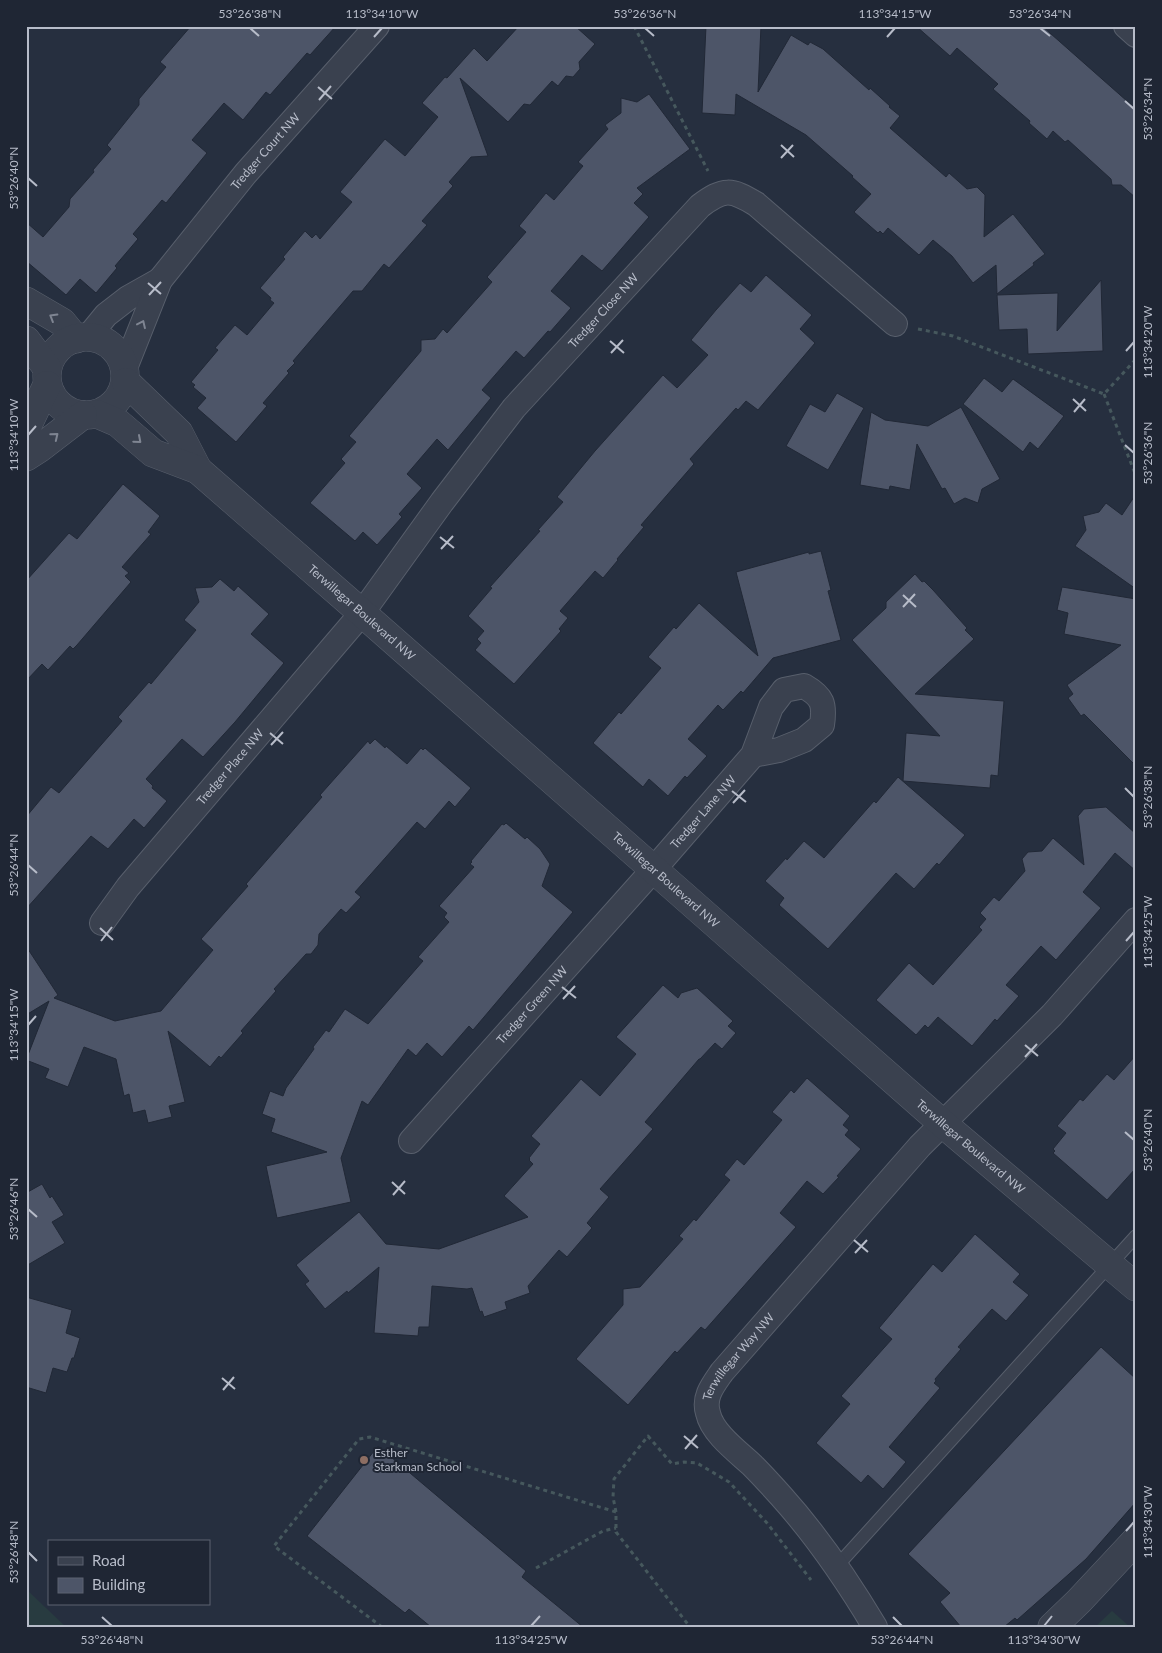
<svg xmlns="http://www.w3.org/2000/svg" width="1162" height="1653" font-family="Lato,sans-serif">
<rect width="100%" height="100%" fill="#262f3f"/>
<g fill="#283b40">
<polygon points="26,1589 66,1627 26,1627"/>
<polygon points="1112,1611 1130,1627 1095,1627"/>
</g>
<g fill="#4d5568" stroke="#212836">
<polygon points="191,26 336,26 310,55 307,53 270,95 266,92 243,120 224,103 192,140 207,153 166,203 162,200 133,234 138,239 115,266 117,268 96,293 80,279 66,295 26,261 26,222 43,237 69,207 70,199 94,172 93,170 111,149 107,145 139,105 139,99 166,67 160,62"/>
<polygon points="519,26 575,26 595,44 579,62 580,69 573,77 566,76 558,86 552,81 530,105 524,104 508,122 460,78 488,156 471,157 449,182 453,186 422,221 427,225 389,268 384,264 362,291 353,291 293,361 295,363 287,371 289,373 263,403 267,406 236,442 197,408 206,398 193,387 195,385 191,382 218,350 215,348 235,325 247,335 274,303 270,300 271,298 260,288 285,259 283,257 305,231 312,238 316,234 320,239 352,202 340,192 385,139 405,156 438,117 422,103 445,77 447,78 474,48 487,61"/>
<polygon points="706,26 761,26 758,92 791,35 808,45 810,42 823,49 869,90 870,88 890,106 889,107 900,116 890,128 946,177 949,173 967,189 977,187 985,195 984,237 1013,214 1045,254 1033,263 1034,265 997,294 996,265 973,283 952,256 933,240 919,255 888,228 883,234 880,231 878,233 854,212 871,194 852,177 853,176 806,135 736,94 735,115 702,113"/>
<polygon points="916,26 1042,26 1136,109 1136,198 1121,185 1112,185 1111,179 1068,140 1065,142 1053,131 1047,139 1029,123 1030,121 993,89 998,84 957,48 950,56"/>
<polygon points="649,94 690,149 637,188 643,194 634,203 649,217 602,271 582,255 551,291 571,308 550,332 548,331 524,358 516,351 482,390 491,398 448,450 437,439 407,474 422,488 399,514 402,517 377,545 363,532 355,541 310,503 345,463 341,459 356,442 349,436 421,351 421,340 435,339 443,329 447,333 492,282 487,277 526,232 519,226 546,193 554,200 583,166 578,162 608,129 605,125 621,113 621,98 637,102"/>
<polygon points="766,275 812,315 800,329 815,343 758,410 746,401 738,410 736,408 690,459 694,464 641,525 644,527 617,559 618,560 603,578 595,571 560,611 568,618 559,629 561,631 514,684 475,650 481,643 477,639 484,631 468,616 492,588 490,587 540,531 538,530 563,502 557,497 595,451 663,375 677,388 708,355 691,340 716,310 740,283 751,292"/>
<polygon points="1101,280 1103,351 1028,354 1027,329 999,330 997,295 1058,293 1057,331"/>
<polygon points="984,378 1002,392 1013,379 1064,416 1038,449 1030,442 1023,452 963,404"/>
<polygon points="837,393 864,408 828,470 786,446 810,404 825,412"/>
<polygon points="961,407 1000,479 982,489 978,503 965,498 954,504 945,488 942,489 917,444 910,490 890,486 889,490 860,485 871,412 885,420 928,426"/>
<polygon points="123,484 160,516 148,532 151,534 122,567 129,573 125,576 131,582 77,645 73,649 70,646 48,670 42,664 26,681 26,581 69,533 77,539"/>
<polygon points="1136,494 1136,589 1075,546 1086,530 1083,516 1099,512 1106,503 1122,515"/>
<polygon points="821,551 831,590 828,591 841,640 773,658 743,693 741,691 723,710 718,705 688,739 707,756 687,778 685,776 668,796 649,779 643,787 593,743 619,712 621,714 661,668 648,657 674,627 676,629 699,603 758,656 736,572 809,552 809,554"/>
<polygon points="915,574 922,582 924,581 933,590 967,628 965,630 974,639 915,694 1004,701 998,776 991,775 990,788 903,781 906,733 940,736 852,640 886,608 886,602"/>
<polygon points="220,579 234,591 238,586 269,614 251,634 284,663 235,722 203,757 182,739 146,779 153,786 152,788 167,801 144,828 134,819 108,849 91,836 26,909 26,817 51,787 59,793 122,721 118,717 149,682 151,684 196,630 184,620 199,602 195,588 212,587"/>
<polygon points="1062,587 1136,599 1136,766 1084,714 1081,716 1068,698 1073,694 1067,685 1121,645 1064,634 1068,613 1057,610"/>
<polygon points="375,739 385,748 386,746 407,764 421,748 423,750 425,748 471,788 455,807 449,801 425,829 417,822 355,892 361,897 346,913 341,909 319,934 318,945 311,954 306,954 274,989 276,991 241,1031 243,1033 221,1058 219,1056 210,1067 168,1031 185,1102 169,1106 172,1117 148,1123 145,1110 133,1113 129,1094 124,1096 116,1059 84,1047 68,1087 45,1078 49,1069 26,1060 49,1001 26,1015 26,946 58,995 54,998 115,1021 161,1011 213,950 201,939 248,886 246,884 322,797 320,795 368,741 370,744"/>
<polygon points="898,777 965,835 939,865 937,863 914,889 896,873 828,949 779,905 784,898 765,881 786,858 787,860 804,841 824,858 874,801 876,803"/>
<polygon points="1106,807 1136,834 1136,871 1115,853 1083,892 1101,908 1056,960 1041,946 1006,985 1019,996 997,1021 995,1019 972,1046 938,1017 928,1028 925,1025 916,1035 876,1000 909,963 933,985 982,930 979,927 986,919 980,913 994,897 999,901 1025,871 1022,859 1028,852 1042,851 1053,838 1084,865 1078,816 1084,809"/>
<polygon points="506,823 525,839 527,837 540,849 550,864 542,886 573,912 473,1030 469,1026 442,1057 427,1043 416,1056 408,1049 368,1105 362,1101 341,1158 351,1202 277,1218 266,1166 327,1152 271,1132 275,1119 262,1114 270,1091 283,1096 286,1088 314,1049 313,1047 326,1030 329,1032 345,1009 368,1024 423,961 418,957 449,922 444,917 447,913 439,906 474,867 470,864 472,862 471,861 502,824 504,825"/>
<polygon points="663,985 678,998 681,993 697,988 733,1021 728,1026 736,1033 722,1049 715,1043 700,1059 699,1059 645,1122 653,1129 600,1189 609,1197 587,1223 592,1228 567,1257 559,1250 528,1286 530,1293 505,1302 507,1309 484,1317 482,1311 480,1312 472,1288 467,1289 432,1286 429,1327 419,1327 418,1336 374,1333 379,1267 348,1293 347,1291 325,1309 305,1284 309,1281 296,1265 359,1212 386,1244 439,1249 528,1217 504,1196 533,1164 529,1160 530,1159 529,1158 540,1144 531,1136 581,1079 600,1096 636,1054 616,1037"/>
<polygon points="1136,1055 1136,1168 1107,1200 1053,1153 1055,1151 1053,1149 1066,1133 1057,1126 1080,1099 1083,1101 1107,1074 1114,1080"/>
<polygon points="807,1078 850,1116 843,1125 849,1130 845,1135 861,1149 837,1176 839,1177 823,1194 807,1181 780,1213 796,1227 705,1330 701,1327 677,1353 675,1351 628,1405 576,1359 623,1305 623,1289 640,1287 683,1239 679,1236 694,1219 696,1221 730,1180 724,1175 737,1159 744,1165 782,1120 772,1112 791,1090 794,1093"/>
<polygon points="42,1184 50,1198 52,1196 64,1215 52,1222 65,1243 26,1266 26,1193"/>
<polygon points="975,1234 1020,1274 1013,1282 1029,1295 1006,1321 992,1309 958,1347 961,1349 935,1379 936,1381 934,1383 940,1388 889,1447 906,1462 883,1489 868,1475 861,1483 816,1443 850,1404 841,1396 892,1339 879,1328 933,1264 942,1272"/>
<polygon points="26,1297 72,1310 66,1333 80,1338 74,1358 72,1358 67,1372 53,1368 46,1393 26,1387"/>
<polygon points="1101,1347 1136,1379 1136,1502 1086,1559 1017,1620 1015,1618 1004,1627 961,1627 940,1602 950,1593 908,1554"/>
<polygon points="378,1446 526,1571 522,1577 583,1627 431,1627 409,1609 405,1613 307,1536"/>
</g>
<g fill="none" stroke-linecap="round" stroke-linejoin="round">
<g stroke="#585f6c" stroke-width="14">
<polyline id="service" points="837,1566 1136,1236"/>
</g>
<g stroke="#585f6c" stroke-width="26">
<g id="minor">
<polyline points="1126,26 1136,35"/>
<polyline points="88,337 106,315 128,298 160,280"/>
<path id="s1" d="M125 368 160 280 246 173 377 26"/>
<path id="s2" d="M102 923 128 887 362 613 442 502 514 408 700 206C724 188 731 189 756 204L895 324"/>
<path id="s3" d="M411 1141 654 869 753 755 771 707 784 690 804 686C823 697 825 704 822 725L804 740 779 750 753 755"/>
<path id="s4" d="M875 1627C847 1580 817 1536 781 1496 772 1486 762 1475 752 1465 738 1452 712 1433 708 1413 703 1397 713 1385 722 1372L920 1146 1052 1015 1136 920"/>
</g>
</g>
<g stroke="#585f6c" stroke-width="29">
<g id="tertiary">
<polyline points="26,301 62,322 76,339"/>
<circle cx="86" cy="376" r="39"/>
<polyline points="26,340 47,368"/>
<polyline points="126,382 179,433 198,470"/>
<path id="s5" d="M97 414 118 423 153 453 198 470 362 613 942 1123 1136 1287"/>
<polyline points="26,429 47,385"/>
<polyline points="26,457 40,448 83,415"/>
<polyline points="1052,1627 1079,1601 1136,1540"/>
</g>
</g>
<g stroke="#46585d" stroke-width="3" stroke-dasharray="4 4" stroke-linecap="butt">
<polyline points="634,26 708,171"/>
<polyline points="918,329 953,336 1104,394 1136,359"/>
<polyline points="1104,394 1136,476"/>
<polyline points="616,1512 613,1497 614,1479 648,1436 672,1464 684,1462 697,1463 729,1482 767,1523 811,1580"/>
<polyline points="536,1568 603,1531 616,1528"/>
<polyline points="382,1627 274,1546 359,1439 370,1437 616,1512 616,1532 690,1627"/>
</g>
<use href="#service" stroke="#3a414f" stroke-width="12"/>
<use href="#minor" stroke="#3a414f" stroke-width="24"/>
<use href="#tertiary" stroke="#3a414f" stroke-width="28"/>
</g>
<defs><path id="oneway-chevron" d="M-2-3.5L2.5 0L-2 3.5" fill="none" stroke-width="1.6" stroke-linecap="round" stroke-linejoin="round" transform="scale(1.25)"/></defs>
<g stroke="#7f8592">
<use href="#oneway-chevron" transform="translate(53 317) rotate(-149)"/>
<use href="#oneway-chevron" transform="translate(142 324) rotate(-65)"/>
<use href="#oneway-chevron" transform="translate(55 436) rotate(-39)"/>
<use href="#oneway-chevron" transform="translate(138 440) rotate(41)"/>
</g>
<path fill="none" stroke="#b7bcc9" stroke-width="2" d="M250 28 259 36M645 28 654 36M1040 28 1050 36M374 37 382 28M887 37 895 28M318 87 332 99M319 100 331 86M1125 101 1134 109M781 145 794 157M781 158 793 145M28 178 37 186M148 283 161 294M149 295 161 282M610 341 624 353M1126 351 1134 342M611 353 623 340M1073 399 1086 411M1074 412 1085 399M28 435 36 426M1125 445 1134 453M440 537 454 548M441 549 453 536M903 595 916 607M903 607 915 594M270 733 283 744M271 745 283 732M1125 788 1134 797M732 791 746 802M733 803 745 790M28 865 37 873M100 928 113 940M101 941 112 927M1126 941 1134 932M562 987 576 998M563 999 575 986M28 1025 36 1016M1025 1045 1038 1056M1025 1057 1037 1044M1125 1132 1134 1140M392 1182 405 1194M393 1195 405 1181M28 1209 37 1217M854 1240 868 1252M855 1253 867 1240M222 1378 235 1389M223 1390 234 1377M684 1436 698 1448M685 1449 697 1435M1126 1531 1134 1522M28 1552 37 1561M102 1617 112 1626M893 1617 902 1626M531 1626 540 1616M1044 1626 1052 1616"/>
<circle fill="#8d6e63" stroke="#1f2634" stroke-width="2" cx="364" cy="1460" r="5"/>
<g text-anchor="middle" stroke-width="4" stroke-linejoin="round" paint-order="stroke">
<g font-size="12" fill="#b7bcc9" stroke="#1f2634">
<text dy="4" stroke="none"><textPath href="#s1" startOffset="261">Tredger Court NW</textPath></text>
<text dy="4" stroke="none"><textPath href="#s2" startOffset="792">Tredger Close NW</textPath></text>
<text dy="4" stroke="none"><textPath href="#s5" startOffset="334">Terwillegar Boulevard NW</textPath></text>
<text dy="4" stroke="none"><textPath href="#s2" startOffset="202">Tredger Place NW</textPath></text>
<text dy="4" stroke="none"><textPath href="#s3" startOffset="440">Tredger Lane NW</textPath></text>
<text dy="4" stroke="none"><textPath href="#s5" startOffset="739">Terwillegar Boulevard NW</textPath></text>
<text dy="4" stroke="none"><textPath href="#s3" startOffset="182">Tredger Green NW</textPath></text>
<text dy="4" stroke="none"><textPath href="#s5" startOffset="1144">Terwillegar Boulevard NW</textPath></text>
<text dy="4" stroke="none"><textPath href="#s4" startOffset="340">Terwillegar Way NW</textPath></text>
</g>
<g font-size="12" fill="#b7bcc9" stroke="#1f2634" text-anchor="start">
<text x="374" y="1457">Esther<tspan x="374" dy="14">Starkman School</tspan></text>
</g>
</g>
<rect width="1162" height="1653" fill="none" stroke="#1f2634" stroke-width="55"/>
<rect x="48" y="1540" width="162" height="65" fill="#1f2634" stroke="#5c6270"/>
<rect x="58" y="1557" width="25" height="8" fill="#3a414f" stroke="#5c6270"/>
<text x="92" y="1566" font-size="15" fill="#b7bcc9">Road</text>
<rect x="58" y="1578" width="25" height="15" fill="#4d5568" stroke="#5c6270"/>
<text x="92" y="1590" font-size="15" fill="#b7bcc9">Building</text>
<rect x="28" y="28" width="1106" height="1598" fill="none" stroke="#b7bcc9" stroke-width="2"/>
<g font-size="12" text-anchor="middle" fill="#b7bcc9">
<text x="250" y="18">53°26'38"N</text>
<text x="382" y="18">113°34'10"W</text>
<text x="645" y="18">53°26'36"N</text>
<text x="895" y="18">113°34'15"W</text>
<text x="1040" y="18">53°26'34"N</text>
<text transform="translate(1148 109) rotate(-90)" y="4">53°26'34"N</text>
<text transform="translate(14 178) rotate(-90)" y="4">53°26'40"N</text>
<text transform="translate(1148 342) rotate(-90)" y="4">113°34'20"W</text>
<text transform="translate(14 435) rotate(-90)" y="4">113°34'10"W</text>
<text transform="translate(1148 453) rotate(-90)" y="4">53°26'36"N</text>
<text transform="translate(1148 797) rotate(-90)" y="4">53°26'38"N</text>
<text transform="translate(14 865) rotate(-90)" y="4">53°26'44"N</text>
<text transform="translate(1148 932) rotate(-90)" y="4">113°34'25"W</text>
<text transform="translate(14 1025) rotate(-90)" y="4">113°34'15"W</text>
<text transform="translate(1148 1140) rotate(-90)" y="4">53°26'40"N</text>
<text transform="translate(14 1209) rotate(-90)" y="4">53°26'46"N</text>
<text transform="translate(1148 1522) rotate(-90)" y="4">113°34'30"W</text>
<text transform="translate(14 1552) rotate(-90)" y="4">53°26'48"N</text>
<text x="112" y="1644">53°26'48"N</text>
<text x="531" y="1644">113°34'25"W</text>
<text x="902" y="1644">53°26'44"N</text>
<text x="1044" y="1644">113°34'30"W</text>
</g>
</svg>
